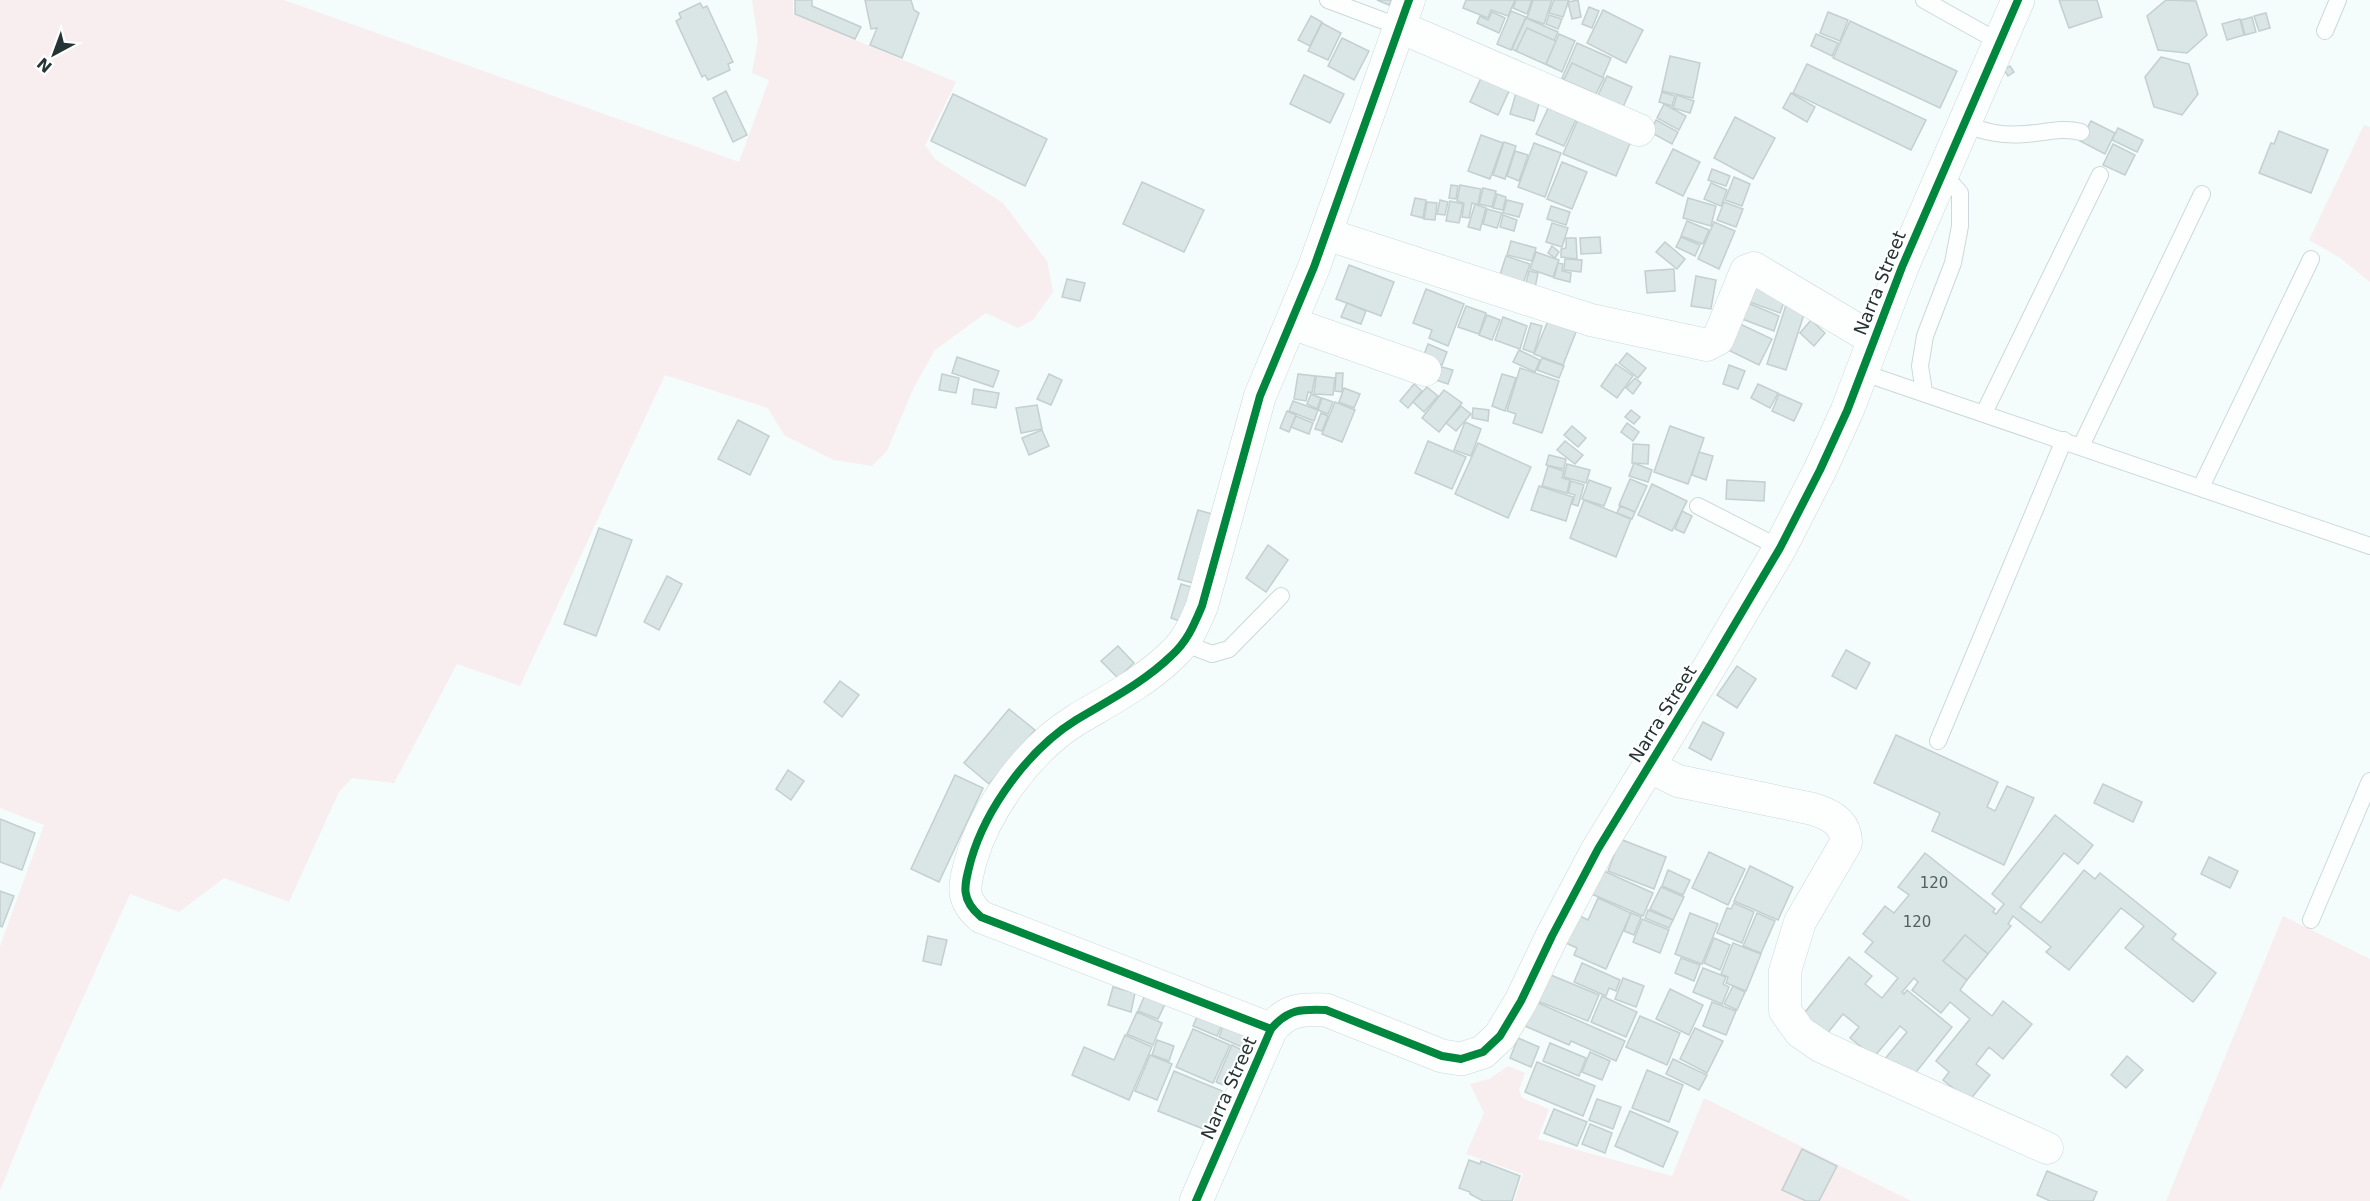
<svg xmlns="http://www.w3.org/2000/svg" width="2370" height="1201" font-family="'DejaVu Sans',sans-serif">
<rect width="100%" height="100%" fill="#f4fcfc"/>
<g fill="#f8eeef">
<polygon points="0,0 284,0 739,162 769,80 752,73 758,40 752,0 793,0 793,14 956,82 925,145 935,159 1003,203 1047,261 1053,292 1033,320 1018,328 986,313 935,350 914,387 887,451 872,466 834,460 784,435 768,408 665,375 520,686 457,664 394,783 352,778 339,792 289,902 224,878 179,912 130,894 35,1104 0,1191 0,946 44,825 0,808"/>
<polygon points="2364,125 2370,127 2370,282 2339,257 2309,240"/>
<polygon points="2283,916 2370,959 2370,1201 2166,1201"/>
<polygon points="1508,1066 1525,1073 1519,1090 1522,1098 1549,1109 1538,1139 1672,1176 1704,1098 1911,1201 1514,1201 1523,1174 1466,1154 1484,1113 1470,1084 1489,1079"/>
</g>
<g fill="#dae5e5" stroke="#c4cfcf" stroke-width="1.5">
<polygon points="795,0 812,0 812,6 861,27 855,39 795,14"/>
<polygon points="865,0 911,0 914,10 919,13 902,58 870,45 877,28 871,29"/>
<polygon points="1377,0 1392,0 1389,5"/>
<polygon points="1466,0 1515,0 1508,16 1491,10 1488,18 1463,8"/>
<polygon points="1516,0 1532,0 1527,14 1513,8"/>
<polygon points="1533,0 1552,0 1544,24 1527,18"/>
<polygon points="1554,0 1569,0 1563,17 1549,13"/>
<polygon points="1578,0 1581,17 1572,19 1568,2"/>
<polygon points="2059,0 2097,0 2102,17 2069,28"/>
<polygon points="2166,0 2196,1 2207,35 2187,53 2158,50 2147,16"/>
<polygon points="700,3 703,8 707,6 733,62 728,64 730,70 708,80 705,75 702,77 676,21 681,18 679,13"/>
<polygon points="1589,7 1599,11 1592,28 1582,24"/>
<polygon points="1603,10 1643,30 1626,63 1587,43"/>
<polygon points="1511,11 1526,17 1511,50 1497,44"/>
<polygon points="1492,12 1505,18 1499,33 1477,23 1480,16 1488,20"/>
<polygon points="1828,12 1848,20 1840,41 1820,33"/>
<polygon points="2266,13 2270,28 2259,31 2254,16"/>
<polygon points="1549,15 1562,19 1558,29 1546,24"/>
<polygon points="1311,16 1322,22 1310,46 1298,40"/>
<polygon points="2252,17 2256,32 2245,35 2241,20"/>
<polygon points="1526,18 1558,32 1544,63 1512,49"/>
<polygon points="2240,19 2244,35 2227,40 2222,24"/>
<polygon points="1850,21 1957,71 1940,108 1833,58"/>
<polygon points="1322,23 1341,33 1328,60 1308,51"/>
<polygon points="1527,28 1567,46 1556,69 1516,51"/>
<polygon points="1559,34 1575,41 1562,72 1546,64"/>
<polygon points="1816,34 1838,43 1832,56 1811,46"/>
<polygon points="1342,38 1369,51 1354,80 1328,66"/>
<polygon points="1577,43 1611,58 1596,93 1562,78"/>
<polygon points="1670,56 1700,63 1693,98 1662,91"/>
<polygon points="2161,57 2189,64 2198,94 2182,115 2154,107 2145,77"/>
<polygon points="1572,63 1604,78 1596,94 1564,80"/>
<polygon points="1807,64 1926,120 1911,150 1793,93"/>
<polygon points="2010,66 2014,72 2008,76 2004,70"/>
<polygon points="1304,75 1344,94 1330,123 1290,104"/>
<polygon points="1482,76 1510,89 1498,115 1470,102"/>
<polygon points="1607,76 1632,87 1619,116 1594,104"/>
<polygon points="726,91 747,135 733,142 713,98"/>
<polygon points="1662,92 1675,96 1672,106 1659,102"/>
<polygon points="1516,93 1540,100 1534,121 1510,114"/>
<polygon points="1791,93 1815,107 1807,122 1783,108"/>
<polygon points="953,94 1047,139 1025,186 931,141"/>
<polygon points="1677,95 1694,101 1690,113 1673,108"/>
<polygon points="1551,102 1578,115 1564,146 1536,134"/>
<polygon points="1664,104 1686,116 1679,130 1657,118"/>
<polygon points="1579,117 1632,139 1616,176 1563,154"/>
<polygon points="1735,117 1775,138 1753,179 1714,158"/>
<polygon points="1656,120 1678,132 1672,144 1650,132"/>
<polygon points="2091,121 2115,133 2105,154 2080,141"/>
<polygon points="2118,128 2143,140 2137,152 2112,140"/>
<polygon points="2279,131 2328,150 2311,193 2259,173 2271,143 2274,144"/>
<polygon points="1481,135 1503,143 1490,179 1468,171"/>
<polygon points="1504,142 1516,146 1505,179 1493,175"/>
<polygon points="1534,143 1561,153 1545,197 1518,187"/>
<polygon points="2113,144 2135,155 2125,175 2103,165"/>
<polygon points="1673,149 1700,162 1683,196 1656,183"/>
<polygon points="1515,151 1528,155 1519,181 1507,176"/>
<polygon points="1562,162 1587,172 1572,209 1547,199"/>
<polygon points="1712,169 1730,176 1726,186 1708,180"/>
<polygon points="1734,177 1750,184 1742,206 1725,200"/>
<polygon points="1142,182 1204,210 1184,252 1123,224"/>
<polygon points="1711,183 1727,190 1721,206 1704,199"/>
<polygon points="1451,185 1458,186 1456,199 1449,198"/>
<polygon points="1460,185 1481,189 1478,205 1472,203 1469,218 1462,217 1464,203 1457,201"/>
<polygon points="1483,188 1496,191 1492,207 1479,204"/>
<polygon points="1497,194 1506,197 1503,210 1493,208"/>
<polygon points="1415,198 1426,200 1423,218 1411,215"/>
<polygon points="1688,198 1716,206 1711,226 1683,218"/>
<polygon points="1440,200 1448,202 1445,215 1437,214"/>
<polygon points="1507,200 1523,204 1519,217 1503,213"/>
<polygon points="1450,201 1463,204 1459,223 1446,221"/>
<polygon points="1427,202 1437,203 1435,220 1424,219"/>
<polygon points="1724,202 1743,209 1736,227 1717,220"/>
<polygon points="1475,204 1486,208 1480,230 1468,227"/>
<polygon points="1551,206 1570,212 1566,225 1547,219"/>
<polygon points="1487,209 1502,213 1497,228 1483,224"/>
<polygon points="1503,215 1517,220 1514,231 1500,227"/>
<polygon points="1687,221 1709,230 1703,244 1681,236"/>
<polygon points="1714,222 1735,231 1719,269 1698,259"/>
<polygon points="1552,223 1568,228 1562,247 1546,242"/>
<polygon points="1600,237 1601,253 1581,254 1580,238"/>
<polygon points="1681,237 1700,245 1695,256 1676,247"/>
<polygon points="1566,238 1576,238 1577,259 1561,257 1561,249 1566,248"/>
<polygon points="1511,241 1536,248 1532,261 1507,255"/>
<polygon points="1665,242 1685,259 1677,269 1656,252"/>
<polygon points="1552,246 1559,252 1555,258 1548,253"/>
<polygon points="1536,252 1559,260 1553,277 1530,269"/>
<polygon points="1506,256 1530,264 1521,289 1498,281"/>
<polygon points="1565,259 1582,260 1581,272 1564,270"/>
<polygon points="1558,263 1563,264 1562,271 1571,273 1570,282 1554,278"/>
<polygon points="1349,265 1394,282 1381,316 1336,299"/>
<polygon points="1674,269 1675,291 1647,293 1645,271"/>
<polygon points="1529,271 1538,273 1535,288 1525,287"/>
<polygon points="1696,276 1716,280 1711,309 1691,306"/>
<polygon points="1067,279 1085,283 1080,301 1062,297"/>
<polygon points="1754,280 1788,291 1780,313 1747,301"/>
<polygon points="1426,289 1464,304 1448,346 1429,338 1432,330 1413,323"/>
<polygon points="1788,299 1807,305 1786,370 1767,364"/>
<polygon points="1347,303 1366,311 1361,324 1341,317"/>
<polygon points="1748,303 1779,316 1774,331 1742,319"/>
<polygon points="1466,306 1486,313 1479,334 1458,327"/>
<polygon points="1487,315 1500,320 1492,340 1479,335"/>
<polygon points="1503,317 1527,326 1520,349 1495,340"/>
<polygon points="1811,320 1825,333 1814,346 1800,333"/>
<polygon points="1548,321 1576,332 1563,365 1534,354"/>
<polygon points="1531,323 1542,326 1534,353 1523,349"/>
<polygon points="1740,324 1772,339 1759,365 1728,350"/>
<polygon points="1428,344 1447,352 1442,365 1423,357"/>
<polygon points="1519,350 1540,360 1535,372 1513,362"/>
<polygon points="1627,353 1646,368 1638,378 1619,363"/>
<polygon points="957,357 999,371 993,387 952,373"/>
<polygon points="1542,358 1564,366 1559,378 1537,370"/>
<polygon points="1616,364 1633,376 1617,398 1601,386"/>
<polygon points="1435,365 1453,370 1448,384 1430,378"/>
<polygon points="1729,365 1745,371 1738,389 1723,384"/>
<polygon points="1520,368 1559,381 1542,433 1513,423 1516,414 1507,411"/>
<polygon points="1336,373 1343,373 1342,392 1335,391"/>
<polygon points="942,374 959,378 956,393 939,390"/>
<polygon points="1049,374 1062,380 1051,405 1037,399"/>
<polygon points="1298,374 1315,376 1312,393 1308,392 1306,401 1294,399"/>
<polygon points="1502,374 1516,378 1505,411 1492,406"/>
<polygon points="1316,376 1335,378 1333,395 1314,394"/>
<polygon points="1635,378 1641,383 1633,394 1626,388"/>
<polygon points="1414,384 1422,391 1408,408 1400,401"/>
<polygon points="1758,384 1778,393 1770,408 1751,398"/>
<polygon points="1427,387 1438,396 1424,412 1413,402"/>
<polygon points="1344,388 1360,394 1354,408 1339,402"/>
<polygon points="974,389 999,393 996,408 972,404"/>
<polygon points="1444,390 1462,403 1439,432 1422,418"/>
<polygon points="1311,394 1321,398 1317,409 1307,404"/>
<polygon points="1779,394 1802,404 1794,421 1772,411"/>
<polygon points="1322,398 1333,402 1328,414 1318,410"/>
<polygon points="1293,401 1318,410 1314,421 1289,411"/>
<polygon points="1335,402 1355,410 1342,442 1322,434"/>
<polygon points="1037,405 1042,429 1021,433 1016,408"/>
<polygon points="1461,406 1471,414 1456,431 1446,423"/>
<polygon points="1473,408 1489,410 1488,421 1472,418"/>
<polygon points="1631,410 1640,417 1634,424 1625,417"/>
<polygon points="1287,411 1296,415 1289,432 1280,428"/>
<polygon points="1321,413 1328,416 1322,431 1315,429"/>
<polygon points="1296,416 1313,423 1309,434 1291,427"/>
<polygon points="738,420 769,436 750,475 718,459"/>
<polygon points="1465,422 1481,429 1471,456 1454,450"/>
<polygon points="1627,423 1639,432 1633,441 1621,432"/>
<polygon points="1572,426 1586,438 1578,447 1564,435"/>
<polygon points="1670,426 1704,438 1688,484 1654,472"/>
<polygon points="1042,430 1049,446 1029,455 1022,438"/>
<polygon points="1428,441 1466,457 1452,489 1415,473"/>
<polygon points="1565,441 1583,455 1575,464 1557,450"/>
<polygon points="1478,443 1531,467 1508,518 1455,494"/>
<polygon points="1633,444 1649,445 1648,464 1632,463"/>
<polygon points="1699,452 1713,456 1706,480 1692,475"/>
<polygon points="1549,455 1566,459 1564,469 1546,465"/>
<polygon points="1634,463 1652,470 1648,482 1629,476"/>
<polygon points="1567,464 1590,470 1586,483 1564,477"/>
<polygon points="1548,466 1564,471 1562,478 1570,480 1567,493 1542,486"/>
<polygon points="1630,479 1647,486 1635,512 1619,505"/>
<polygon points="1589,480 1611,488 1604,506 1582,499"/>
<polygon points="1727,480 1765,482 1764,501 1726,499"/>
<polygon points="1571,481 1584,485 1578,506 1572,504 1575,495 1568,493"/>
<polygon points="1652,484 1687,501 1672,531 1638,515"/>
<polygon points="1539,486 1573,497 1566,521 1531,510"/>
<polygon points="1584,500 1631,519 1616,557 1570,538"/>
<polygon points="1620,506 1635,512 1632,519 1617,513"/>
<polygon points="1198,510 1219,516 1200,585 1178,579"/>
<polygon points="1682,511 1692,516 1684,533 1675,529"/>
<polygon points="599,528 632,540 596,636 564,624"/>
<polygon points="1268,545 1288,560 1266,592 1246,578"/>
<polygon points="667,576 682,584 659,630 644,622"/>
<polygon points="1181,584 1201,590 1191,625 1171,618"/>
<polygon points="1118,646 1134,663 1118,678 1101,661"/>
<polygon points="1846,650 1870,663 1856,689 1832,676"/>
<polygon points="1737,666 1756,679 1737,708 1717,695"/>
<polygon points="840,681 859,695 842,717 824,702"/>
<polygon points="1009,709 1035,730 989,784 964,763"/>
<polygon points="1703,722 1724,733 1711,760 1689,748"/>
<polygon points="1896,735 1998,782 1987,807 1995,811 2007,786 2034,798 2004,865 1932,831 1940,813 1874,783"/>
<polygon points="788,770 804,781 791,800 776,789"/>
<polygon points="955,775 983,788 939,882 911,869"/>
<polygon points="2103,784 2142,802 2133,822 2094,803"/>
<polygon points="2055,815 2093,845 2078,864 2064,853 2020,907 2041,923 2084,870 2095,879 2100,873 2176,934 2172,939 2216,973 2193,1002 2125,948 2144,926 2121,908 2069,970 2046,952 2051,947 2013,916 2008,924 2011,926 1988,954 1965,935 1943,961 1967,980 1960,990 1992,1016 2003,1001 2032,1024 2003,1059 1989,1047 1976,1064 1990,1075 1969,1101 1943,1080 1949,1072 1936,1061 1970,1019 1950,1002 1941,1013 1912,990 1918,982 1914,978 1902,992 1904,994 1907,990 1952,1027 1909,1081 1884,1060 1907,1032 1900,1026 1874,1057 1850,1038 1859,1027 1843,1014 1826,1035 1802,1016 1849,957 1872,976 1865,984 1882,998 1898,978 1865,952 1873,942 1863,934 1885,906 1894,913 1909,895 1898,887 1925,853 1995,909 1993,912 1996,914 2004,904 1992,894"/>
<polygon points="0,819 35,833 22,870 0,862"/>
<polygon points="1620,839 1666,857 1654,889 1608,871"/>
<polygon points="1709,852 1745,869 1728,905 1692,888"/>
<polygon points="2209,857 2238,871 2230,888 2201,874"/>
<polygon points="1750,866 1793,887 1778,920 1734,901"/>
<polygon points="1597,868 1653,893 1643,916 1587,892"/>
<polygon points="1668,870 1690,880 1683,895 1662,886"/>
<polygon points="1661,887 1684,897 1673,920 1650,909"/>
<polygon points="0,891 14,896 2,927 0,926"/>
<polygon points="1598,898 1631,913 1606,969 1574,955 1577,948 1564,942 1576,914 1588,920"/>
<polygon points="1734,903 1754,912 1742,943 1717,933 1727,908 1731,909"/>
<polygon points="1648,910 1673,920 1669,928 1645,918"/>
<polygon points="1631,913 1641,917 1634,935 1624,931"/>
<polygon points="1690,913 1718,924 1702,964 1675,954"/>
<polygon points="1757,913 1775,921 1761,953 1743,946"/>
<polygon points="1642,919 1669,930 1660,953 1633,942"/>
<polygon points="1965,935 1988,954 1967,980 1943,961"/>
<polygon points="928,936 947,940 941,965 923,961"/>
<polygon points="1714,938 1730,945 1720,970 1704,963"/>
<polygon points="1733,943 1761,954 1746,991 1726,983 1728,977 1721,974"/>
<polygon points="1681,958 1700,965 1694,981 1675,973"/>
<polygon points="1582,963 1620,980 1616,991 1609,988 1606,996 1574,982"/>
<polygon points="1703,968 1726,977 1723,984 1729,987 1722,1004 1693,992"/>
<polygon points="1546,973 1599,995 1588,1021 1535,1000"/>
<polygon points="1623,978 1644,986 1636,1007 1615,999"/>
<polygon points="1733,986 1745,992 1737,1010 1724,1004"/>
<polygon points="1113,987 1135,993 1131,1012 1108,1005"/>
<polygon points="1670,989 1703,1005 1689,1035 1656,1019"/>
<polygon points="1145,995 1165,1004 1158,1019 1138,1011"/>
<polygon points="1602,996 1637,1012 1626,1037 1591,1022"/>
<polygon points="1536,1002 1625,1041 1616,1061 1571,1041 1569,1045 1525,1026"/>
<polygon points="1712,1002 1736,1011 1726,1035 1703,1026"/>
<polygon points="1200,1010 1224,1020 1217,1036 1193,1026"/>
<polygon points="1137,1012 1162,1023 1153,1045 1127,1034"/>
<polygon points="1640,1016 1680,1033 1667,1065 1626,1047"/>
<polygon points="1225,1021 1248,1031 1242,1047 1219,1037"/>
<polygon points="1695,1028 1723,1041 1707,1073 1680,1059"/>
<polygon points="1193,1029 1230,1045 1213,1083 1176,1067"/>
<polygon points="1125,1035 1152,1047 1129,1100 1072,1075 1084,1047 1114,1060"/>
<polygon points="1518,1038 1539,1047 1531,1067 1510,1058"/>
<polygon points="1157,1040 1174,1046 1169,1061 1152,1055"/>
<polygon points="1550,1043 1586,1058 1579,1076 1543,1061"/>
<polygon points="1232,1045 1242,1050 1226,1086 1216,1082"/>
<polygon points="1590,1052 1610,1061 1602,1080 1582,1072"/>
<polygon points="1150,1055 1172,1064 1157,1100 1135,1091"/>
<polygon points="2127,1056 2143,1070 2126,1088 2111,1075"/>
<polygon points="1673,1059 1707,1075 1699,1090 1666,1074"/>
<polygon points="1537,1062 1595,1086 1583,1116 1525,1092"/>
<polygon points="1647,1070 1683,1085 1669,1122 1632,1108"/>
<polygon points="1174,1071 1222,1091 1206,1130 1158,1111"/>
<polygon points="1597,1099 1621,1107 1613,1129 1589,1120"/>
<polygon points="1554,1109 1587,1122 1577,1146 1544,1133"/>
<polygon points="1630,1111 1678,1132 1663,1167 1615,1146"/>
<polygon points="1590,1124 1612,1133 1605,1153 1582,1144"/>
<polygon points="1802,1149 1837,1166 1819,1201 1806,1201 1782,1190"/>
<polygon points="1469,1160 1480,1164 1481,1161 1520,1176 1512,1201 1483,1201 1470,1194 1470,1192 1459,1188"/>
<polygon points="2047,1171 2097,1192 2093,1201 2050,1201 2037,1195"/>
</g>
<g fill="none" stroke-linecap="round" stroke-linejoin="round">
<g stroke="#cdd8d9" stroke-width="18">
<g id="lane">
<polyline points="1328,0 1400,27"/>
<polyline points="1924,0 1999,42"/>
<polyline points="2325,31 2338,0"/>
<path d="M1964 124C1985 132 2002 136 2025 134 2044 133 2062 127 2081 132"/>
<polyline points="1861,372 2370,546"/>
<polyline points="1924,392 1920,366 1925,336 1953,263 1960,226 1960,193 1954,186 1941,178"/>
<polyline points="1984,413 2100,175"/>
<polyline points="2081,446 2202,194"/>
<polyline points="2201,487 2311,259"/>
<polyline points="1698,506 1780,548"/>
<polyline points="1183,643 1212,654 1229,649 1281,596"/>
<polyline points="1938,741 2064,440"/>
<polyline points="2311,920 2370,781"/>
</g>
</g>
<g stroke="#cdd8d9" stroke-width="33">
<g id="street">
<polyline points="1400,27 1639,130"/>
<polyline points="1326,234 1591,320 1707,345 1718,339 1746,271 1754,268 1873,339"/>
<polyline points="1291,323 1425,370"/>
<path d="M1648 766 1678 781 1813 809C1831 815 1846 822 1846 843L1800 922 1785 971V1011L1800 1032 1822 1047 2047 1148"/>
<path d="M1271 1029 981 917C960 899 964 886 971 860 986 808 1029 749 1076 720 1109 700 1143 683 1171 656 1187 642 1194 625 1202 606L1260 396 1314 267 1409 0"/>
</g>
</g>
<g stroke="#cdd8d9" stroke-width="34">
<path id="secondary" d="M1196 1201 1271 1029C1288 1009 1301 1009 1326 1010L1442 1056 1461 1059 1483 1052 1500 1036 1521 1001 1552 936 1598 849 1710 666 1780 548 1820 470 1847 411 1902 267 2018 0"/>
</g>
<use href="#lane" stroke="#fdffff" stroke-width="16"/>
<use href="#street" stroke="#fdffff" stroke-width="32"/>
<use href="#secondary" stroke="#fdffff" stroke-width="33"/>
<g stroke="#fff" stroke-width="11">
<g id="cycleway">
<path d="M1271 1029 981 917C960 899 964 886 971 860 986 808 1029 749 1076 720 1109 700 1143 683 1171 656 1187 642 1194 625 1202 606L1260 396 1314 267 1409 0"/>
<path d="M1196 1201 1271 1029C1288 1009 1301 1009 1326 1010L1442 1056 1461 1059 1483 1052 1500 1036 1521 1001 1552 936 1598 849 1710 666 1780 548 1820 470 1847 411 1902 267 2018 0"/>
</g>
</g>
<use href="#cycleway" stroke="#00873e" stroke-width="8"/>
</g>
<g text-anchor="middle" stroke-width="4.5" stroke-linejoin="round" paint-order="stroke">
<g font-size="15" fill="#526060">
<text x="1934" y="888">120</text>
<text x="1917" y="927">120</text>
</g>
<g font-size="18" fill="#243333" stroke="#fff">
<text transform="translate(1880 283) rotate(-68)" y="6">Narra Street</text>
<text transform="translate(1663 714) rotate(-58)" y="6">Narra Street</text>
<text transform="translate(1229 1088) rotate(-66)" y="6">Narra Street</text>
</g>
</g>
<g transform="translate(54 54) rotate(221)" stroke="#ffffff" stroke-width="4.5" paint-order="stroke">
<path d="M0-4.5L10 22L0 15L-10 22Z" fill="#243333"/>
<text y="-9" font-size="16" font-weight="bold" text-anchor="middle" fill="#243333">N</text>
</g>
</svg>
